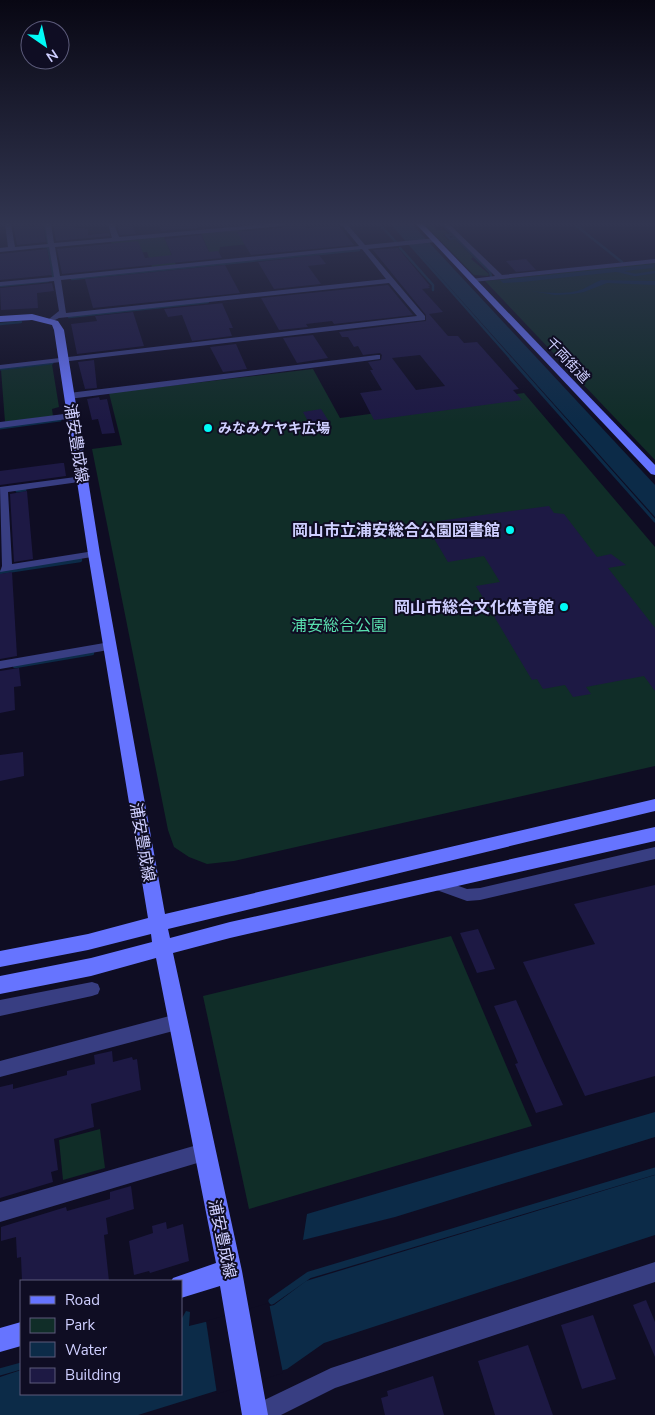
<svg xmlns="http://www.w3.org/2000/svg" width="655" height="1415" font-family="'Nunito Sans','Noto Sans JP',sans-serif">
<rect width="100%" height="100%" fill="#0f0d23"/>
<g fill="#102d28">
<polygon points="424,224 434,224 432,225 437,230 445,230 449,234 443,235 448,240 455,239 473,257 471,259 489,274 488,276 474,275"/>
<polygon points="241,229 249,244 220,247 219,252 209,252 201,233"/>
<polygon points="164,237 176,265 152,267 147,252 114,255 111,242"/>
<polygon points="655,262 655,460 485,281"/>
<polygon points="52,364 59,407 52,409 53,416 5,422 1,370"/>
<polygon points="313,369 340,418 524,393 655,547 655,766 234,861 207,864 189,857 174,847 168,830 92,449 122,445 109,393"/>
<polygon points="451,936 532,1126 249,1209 203,996"/>
<polygon points="100,1129 105,1168 63,1180 59,1140"/>
</g>
<g fill="#0c2b48">
<polygon points="393,224 412,224 655,485 655,517"/>
<polygon points="655,264 653,268 522,282 503,283 500,280"/>
<path d="M601 280 655 281V285L607 283 584 292 573 294 555 295 531 291C548 293 567 295 583 289 589 286 594 283 601 280Z"/>
<polygon points="655,1112 655,1137 395,1217 303,1240 307,1214"/>
<polygon points="655,1175 655,1235 324,1343 287,1369 138,1415 0,1415 0,1377 21,1370 21,1394 181,1394 181,1320 186,1311 190,1312 189,1326 274,1305 306,1281"/>
</g>
<polygon fill="#0f0d23" points="269,1303 283,1373 217,1394 206,1321"/>
<g fill="none" stroke-linecap="round" stroke-linejoin="round">
<g stroke="#0c2b48" stroke-width="2.5">
<polyline points="44,224 48,243"/>
<polyline points="379,224 396,242"/>
<polyline points="392,224 512,360"/>
<polyline points="442,224 490,272 491,276"/>
<polyline points="574,224 622,262"/>
<polyline points="280,225 293,224"/>
<polyline points="451,235 446,235 450,239 456,238"/>
<polyline points="44,247 48,247 53,276"/>
<polyline points="400,248 433,285 433,290"/>
<polyline points="614,270 635,275 655,272"/>
<polyline points="72,279 359,250"/>
<polyline points="0,286 48,281"/>
<polyline points="69,317 208,302"/>
<polyline points="0,324 21,322"/>
</g>
<g stroke="#0c2b48" stroke-width="3">
<polyline points="511,359 655,521"/>
<polyline points="0,369 52,363"/>
<polyline points="0,428 60,420"/>
<polyline points="17,491 25,490"/>
</g>
<g stroke="#0c2b48" stroke-width="4.5">
<polyline points="0,572 80,560"/>
<polyline points="15,666 92,653"/>
</g>
<g stroke="#0c2b48" stroke-width="7">
<polyline points="272,1301 309,1275 655,1171"/>
<polyline points="0,1372 21,1366"/>
</g>
</g>
<g fill="#1d1944" fill-rule="evenodd">
<polygon points="13,224 26,224 26,226 43,225 46,242 17,245"/>
<polygon points="53,224 73,224 75,228 88,229 88,235 109,233 110,236 56,241"/>
<polygon points="181,224 196,224 198,228 161,231 159,226"/>
<polygon points="287,224 306,224 306,228 338,225 354,245 251,255 237,232 282,228"/>
<polygon points="132,225 136,234 120,235 117,226"/>
<polygon points="201,235 209,252 218,251 222,258 62,274 57,249 138,241 145,258 172,255 165,239"/>
<path d="M398 248 430 286H428L430 288 422 289 443 312 429 314 448 336H458L464 343 477 342 519 389 513 390 522 400 374 420 360 393 382 390 370 370H373L368 362 381 360 382 355 380 353 363 355 358 346 354 347 348 337H342L339 332 426 321V315L373 250ZM420 355 445 386 416 390 392 358Z"/>
<polygon points="47,249 52,275 0,280 0,254"/>
<polygon points="319,255 326,264 308,266 321,284 274,289 258,262"/>
<polygon points="526,259 536,270 516,272 506,261"/>
<polygon points="225,265 240,293 93,308 85,279"/>
<polygon points="52,283 54,291 37,293 38,308 1,310 0,288"/>
<polygon points="388,285 413,315 334,324 332,321 306,324 308,327 279,330 261,298"/>
<polygon points="244,301 222,303 233,328 229,328 232,336 192,341 182,315 168,317 164,309"/>
<polygon points="133,312 144,346 77,354 71,324 97,321 95,316"/>
<polygon points="313,335 328,358 297,363 283,338"/>
<polygon points="236,344 247,369 223,372 210,347"/>
<polygon points="94,360 97,388 85,389 78,362"/>
<polygon points="99,397 100,400 107,399 115,433 102,434 98,419 92,420 87,399"/>
<polygon points="321,409 328,420 309,423 303,412"/>
<polygon points="61,463 64,463 66,476 0,485 0,471"/>
<polygon points="27,491 33,559 14,562 10,494"/>
<polygon points="549,506 554,513 564,514 597,557 611,554 626,565 608,568 655,628 655,691 644,676 586,687 591,694 573,697 565,685 543,689 537,679 532,680 476,586 500,582 484,556 448,562 426,525 439,523 438,521"/>
<polygon points="12,572 17,656 0,659 0,574"/>
<polygon points="19,668 21,686 14,687 15,710 0,713 0,671"/>
<polygon points="23,752 24,776 0,781 0,755"/>
<polygon points="655,885 655,1076 585,1096 523,962 595,944 574,904"/>
<polygon points="478,929 495,969 477,973 460,933"/>
<polygon points="516,1000 541,1057 563,1105 536,1113 515,1064 518,1063 494,1006"/>
<polygon points="112,1051 113,1062 132,1057 133,1060 137,1059 141,1090 91,1104 94,1127 54,1139 58,1170 51,1172 53,1182 0,1198 0,1087 13,1084 13,1089 67,1075 67,1071 95,1064 94,1055"/>
<polygon points="131,1186 134,1209 106,1218 108,1234 104,1235 109,1281 22,1281 21,1257 17,1258 16,1237 1,1241 1,1227 66,1207 67,1211 110,1199 110,1192"/>
<polygon points="166,1222 167,1229 183,1224 189,1261 150,1273 149,1271 134,1275 129,1241 153,1233 152,1226"/>
<polygon points="646,1300 655,1322 655,1357 633,1305"/>
<polygon points="593,1315 616,1379 582,1389 561,1325"/>
<polygon points="528,1345 553,1415 495,1415 478,1361"/>
<polygon points="433,1376 444,1415 385,1415 381,1398 388,1396 387,1391"/>
</g>
<g fill="none" stroke-linecap="round" stroke-linejoin="round">
<g fill="#383e82" fill-rule="evenodd">
<path d="M5 224H11L15 247 48 244 45 224H51L54 243 112 238 108 224H114L119 237 266 224H285L282 226 55 247 60 276 359 246 341 224H347L365 245 436 238 439 240 436 242 368 249 425 316V320L0 369V365L417 316 389 283 59 318 53 321 49 319 59 311 54 281 0 286V282L54 277 49 247 0 252V248L8 247ZM362 249 386 279 66 313 61 280Z"/>
<polygon points="443,224 449,224 502,275 655,259 655,263 473,282 471,281 471,279 495,276"/>
<polygon points="377,355 380,355 380,359 69,399 65,396 69,393"/>
<polygon points="72,413 75,414 75,418 0,428 0,422"/>
<polygon points="83,476 88,479 86,481 8,492 12,564 94,551 98,552 99,554 98,556 0,572 2,566 0,487"/>
<polygon points="110,642 116,646 114,649 0,669 0,661"/>
<polygon points="655,847 655,859 480,900 467,901 431,888 429,884 431,880 436,878 467,889 480,888"/>
<polygon points="92,982 98,984 100,989 98,994 92,996 0,1016 0,1000"/>
<polygon points="177,1014 183,1016 185,1022 183,1028 177,1030 0,1077 0,1061"/>
<polygon points="204,1143 210,1146 213,1152 210,1158 204,1161 0,1222 0,1202"/>
<polygon points="655,1262 655,1282 335,1388 281,1415 247,1415 250,1407 331,1368"/>
</g>
<g fill="#6674ff" fill-rule="evenodd">
<polygon points="416,224 423,224 655,465 655,475 651,474"/>
<polygon points="32,314 58,321 64,330 100,554 165,914 655,799 655,811 168,929 170,938 230,922 655,827 655,841 230,938 173,953 242,1271 268,1415 242,1415 220,1286 181,1298 181,1281 171,1281 173,1278 216,1263 156,958 91,976 0,994 0,976 91,958 152,942 151,934 88,950 0,967 0,951 88,934 148,918 88,554 54,330 52,325 32,320 0,322 0,316"/>
<polygon points="21,1322 21,1346 0,1352 0,1328"/>
</g>
</g>
<linearGradient id="sky" x2="0" y2="1"><stop stop-color="#080713"/><stop offset="0.53" stop-color="#313550"/><stop offset="1" stop-color="#313550" stop-opacity="0"/></linearGradient>
<rect width="655" height="422" fill="url(#sky)"/>
<g fill="#00faf6" stroke="#0f0d23" stroke-width="2">
<circle cx="208" cy="428" r="5"/>
<circle cx="510" cy="530" r="5"/>
<circle cx="564" cy="607" r="5"/>
</g>
<g text-anchor="middle" stroke-width="4" stroke-linejoin="round" paint-order="stroke">
<g font-size="14" fill="#cfcfff" stroke="#0f0d23">
<text transform="translate(568 360) rotate(47)" y="5">千両街道</text>
</g>
<g font-size="14" font-weight="bold" fill="#cfcfff" stroke="#0f0d23" text-anchor="start">
<text x="218" y="433">みなみケヤキ広場</text>
</g>
<g font-size="16" fill="#cfcfff" stroke="#0f0d23">
<text transform="translate(77 443) rotate(81)" y="6">浦安豊成線</text>
<text transform="translate(143 842) rotate(80)" y="6">浦安豊成線</text>
<text transform="translate(223 1239) rotate(78)" y="6">浦安豊成線</text>
</g>
<g font-size="16" font-weight="bold" fill="#cfcfff" stroke="#0f0d23" text-anchor="end">
<text x="500" y="536">岡山市立浦安総合公園図書館</text>
<text x="554" y="613">岡山市総合文化体育館</text>
</g>
<g font-size="16" fill="#5ae0af" stroke="#0f0d23">
<text x="339" y="631">浦安総合公園</text>
</g>
</g>
<rect x="20" y="1280" width="162" height="115" fill="#0f0d23" stroke="#5c5b7b"/>
<rect x="30" y="1296" width="25" height="8" fill="#6674ff" stroke="#5c5b7b"/>
<text x="65" y="1305" font-size="15" fill="#cfcfff">Road</text>
<rect x="30" y="1318" width="25" height="15" fill="#102d28" stroke="#5c5b7b"/>
<text x="65" y="1330" font-size="15" fill="#cfcfff">Park</text>
<rect x="30" y="1342" width="25" height="15" fill="#0c2b48" stroke="#5c5b7b"/>
<text x="65" y="1355" font-size="15" fill="#cfcfff">Water</text>
<rect x="30" y="1368" width="25" height="15" fill="#1d1944" stroke="#5c5b7b"/>
<text x="65" y="1380" font-size="15" fill="#cfcfff">Building</text>
<g transform="translate(45 45) rotate(146)"><circle r="24" fill="#0f0d23" stroke="#5c5b7b"/>
<path d="M0-4L9 19L0 12L-9 19Z" fill="#00faf6"/>
<text y="-8" font-size="14" font-weight="bold" text-anchor="middle" fill="#cfcfff">N</text>
</g>
</svg>
